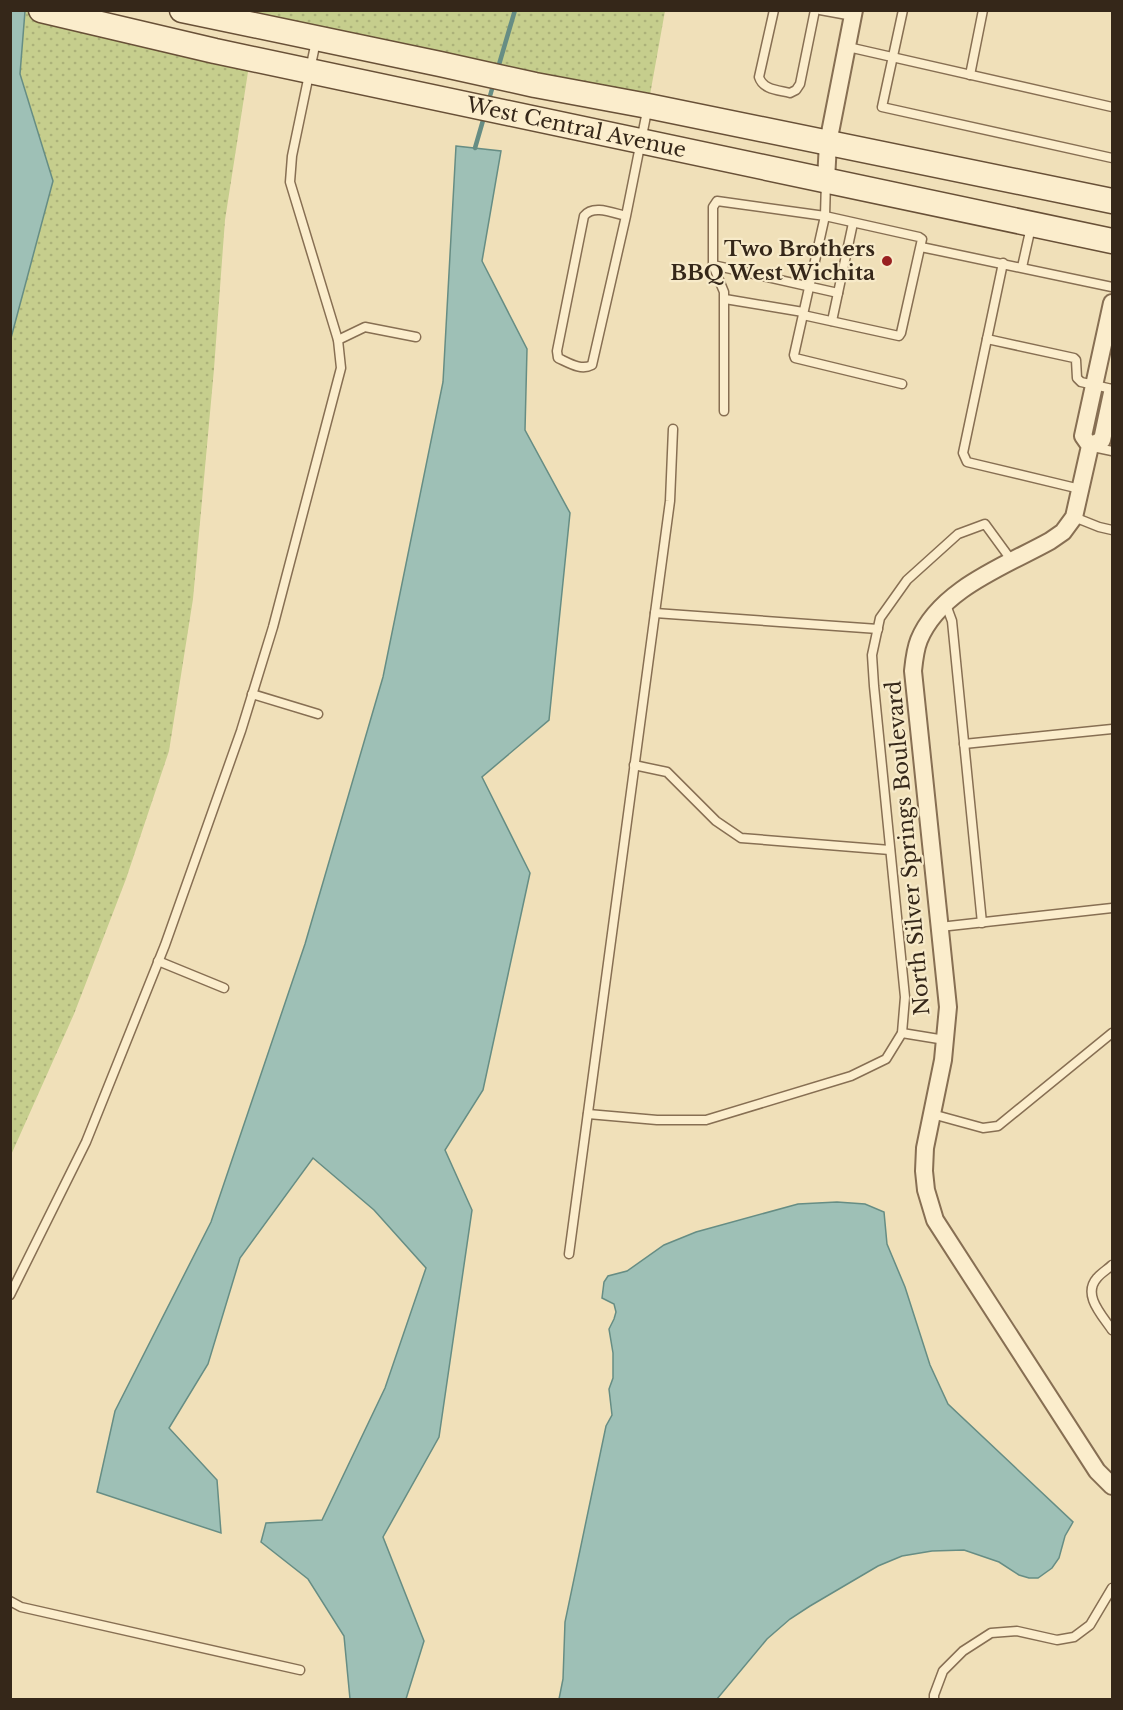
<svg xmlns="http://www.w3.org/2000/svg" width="1123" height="1710" font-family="'Libre Baskerville',serif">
<defs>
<pattern id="grass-dots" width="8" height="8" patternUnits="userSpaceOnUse" patternTransform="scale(1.5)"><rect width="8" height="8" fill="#c6ce8d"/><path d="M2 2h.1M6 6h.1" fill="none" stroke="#abb179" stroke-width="1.8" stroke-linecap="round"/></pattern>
</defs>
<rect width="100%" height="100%" fill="#f0e0b9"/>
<g fill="url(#grass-dots)">
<polygon points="46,10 250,59 225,220 214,369 193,599 169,751 126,879 74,1014 11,1155 10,11"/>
<polygon points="256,10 665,11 648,106 188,11 255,11 255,16"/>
</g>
<g fill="#9ec0b6" stroke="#668d84" stroke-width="1.5">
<polygon points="25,11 20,74 53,181 11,338 10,11"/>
<polygon points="456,146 501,151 482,261 527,349 525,430 570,513 549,720 482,777 530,873 483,1090 445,1150 472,1210 439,1437 383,1537 424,1641 406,1699 350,1699 344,1636 308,1579 261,1542 266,1523 322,1520 385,1388 426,1268 374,1210 313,1158 240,1258 208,1364 169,1428 217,1480 221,1533 97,1492 115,1411 211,1222 305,944 383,677 443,382"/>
<polygon points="837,1202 865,1204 884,1212 887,1244 905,1287 930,1365 948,1404 1073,1522 1065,1536 1059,1558 1052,1568 1038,1578 1029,1578 1019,1575 999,1562 964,1550 932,1551 902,1556 878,1566 810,1606 790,1619 767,1639 717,1699 559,1699 563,1679 565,1622 606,1426 612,1415 609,1389 613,1378 613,1353 609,1329 614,1319 616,1312 614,1304 602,1298 604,1282 608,1276 627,1271 664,1245 696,1232 798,1204"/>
</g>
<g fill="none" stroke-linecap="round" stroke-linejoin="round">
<g stroke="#668d84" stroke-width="4.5">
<polyline points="498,68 515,10"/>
<polyline points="488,103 494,82"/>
<polyline points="475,148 484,117"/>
</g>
<g stroke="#876f53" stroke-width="11">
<g id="lane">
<path d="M774 10 759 77C763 90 779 90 790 93L796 90 800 84 815 10"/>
<polyline points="820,10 853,16"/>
<polyline points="903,10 882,107 1112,158"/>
<polyline points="848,47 1112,107"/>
<polyline points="970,75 983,10"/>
<polyline points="826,181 825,216 794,355 795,358 902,384"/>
<path d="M626 216C613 213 593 204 584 216L557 351 558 358C569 363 581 371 592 365L626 216 648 106"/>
<polyline points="921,247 1112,287"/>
<polyline points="1003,263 963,453 967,462 1080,489"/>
<polyline points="713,265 724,292 724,411"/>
<polyline points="1022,267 1031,227"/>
<polyline points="725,299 803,312"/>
<polyline points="803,315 899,336 901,333 922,239 919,237 825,216 717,201 713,207 713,265 838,293"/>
<polyline points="832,321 853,223"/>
<polyline points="987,339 1074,358 1076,360 1077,378 1081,382 1112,389"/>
<polyline points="338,340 365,327 416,337"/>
<polyline points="1093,447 1112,451"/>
<polyline points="1074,517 1099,527 1112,530"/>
<polyline points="945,602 952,621 982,923"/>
<polyline points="655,613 878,629"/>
<polyline points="252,694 318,714"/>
<polyline points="964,744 1112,729"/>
<polyline points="634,765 667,772 716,821 741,838 890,850"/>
<polyline points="940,927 1112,908"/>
<polyline points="158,961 224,988"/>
<polyline points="902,1033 945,1040"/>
<polyline points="588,1114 657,1120 706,1120 851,1076 886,1059 902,1033 905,997 874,686 872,655 880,618 907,580 958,534 985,524 1012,561"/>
<polyline points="932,1114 983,1128 998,1126 1112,1033"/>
<polyline points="569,1254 670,501 673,429"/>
<path d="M1112 1265C1108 1269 1101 1273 1097 1278 1082 1295 1102 1315 1112 1330"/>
<polyline points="10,1295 86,1142 165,945 241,731 273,627 341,368 338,340 290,182 292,156 316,41"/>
<polyline points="10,1601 21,1607 300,1670"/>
<polyline points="934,1700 934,1695 943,1671 963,1651 991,1633 1017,1631 1057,1640 1074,1637 1090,1625 1112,1588"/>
</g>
</g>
<g stroke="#876f53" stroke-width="20">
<g id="street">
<polyline points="826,180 828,143 854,10"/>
<path d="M1112 303 1083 436 1090 446 1074 517 1063 532 1050 541C1005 566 940 589 919 640 915 650 914 661 913 671L948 1007 943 1060 925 1148 924 1171 926 1190 935 1220 1097 1471 1112 1486"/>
<polyline points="1090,446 1102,440 1112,393"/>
</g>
</g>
<g stroke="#685037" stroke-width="27">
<g id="secondary">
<path id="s1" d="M41 10 215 51 1112 241"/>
<polyline points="182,10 440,64 535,85 648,106 1112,201"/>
</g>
</g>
<use href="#lane" stroke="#fbedcc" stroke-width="8"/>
<use href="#street" stroke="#fbedcc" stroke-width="16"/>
<use href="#secondary" stroke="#fbedcc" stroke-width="24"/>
</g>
<circle fill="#992020" stroke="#f7eac9" stroke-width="2" cx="887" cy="261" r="6"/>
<g text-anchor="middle" stroke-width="4.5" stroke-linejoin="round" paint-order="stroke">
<g font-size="21" fill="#352719" stroke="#f7eac9">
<text dy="7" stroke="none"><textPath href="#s1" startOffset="548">West Central Avenue</textPath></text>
<text transform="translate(908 848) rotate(-95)" y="7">North Silver Springs Boulevard</text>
</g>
<g font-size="21" font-weight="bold" fill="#352719" stroke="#f7eac9" text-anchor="end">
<text x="875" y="256">Two Brothers<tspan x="875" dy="24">BBQ West Wichita</tspan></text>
</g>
</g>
<rect width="1123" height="1710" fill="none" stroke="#352719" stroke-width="24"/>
</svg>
